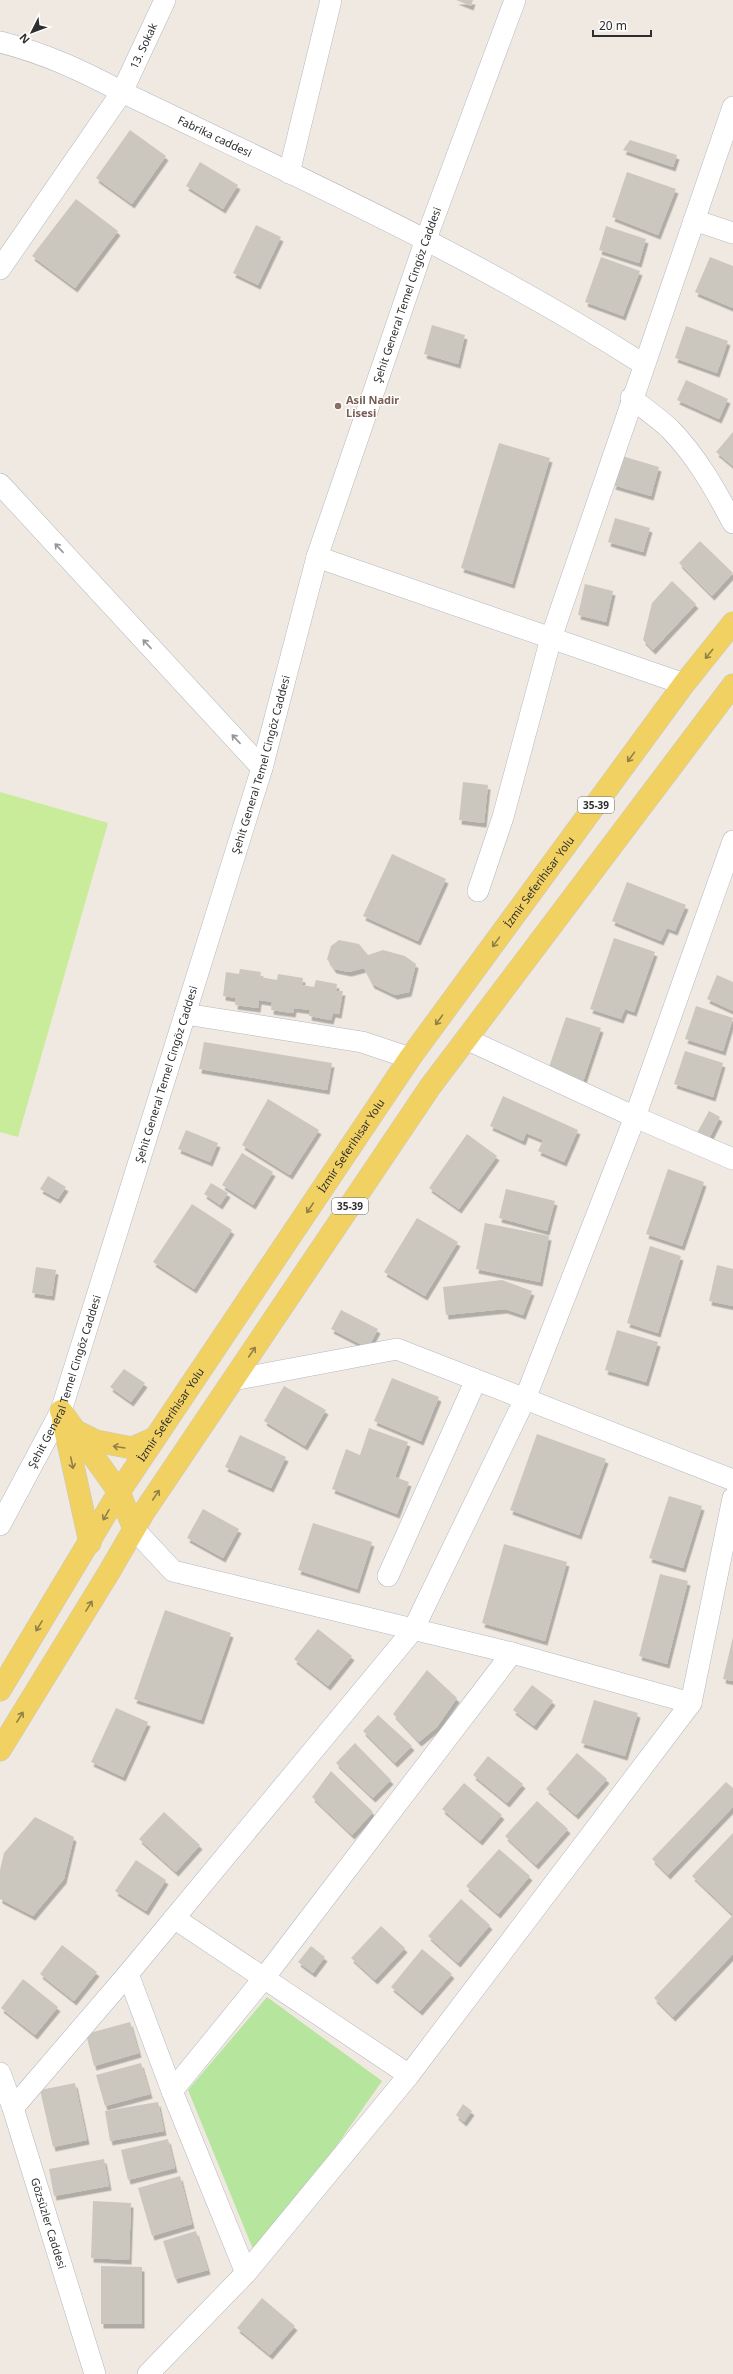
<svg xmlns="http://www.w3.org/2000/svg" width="733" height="2374" font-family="'Noto Sans',sans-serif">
<defs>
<filter id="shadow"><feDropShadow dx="2.5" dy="4.5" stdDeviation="0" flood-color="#0004"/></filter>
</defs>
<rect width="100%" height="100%" fill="#efe9e1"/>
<polygon fill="#b6e59e" points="267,1997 382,2081 257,2259 188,2090"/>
<polygon fill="#c9ec9a" points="0,792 108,823 18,1137 0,1132"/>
<g fill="#cbc7bf" filter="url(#shadow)">
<polygon points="456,0 473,0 471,6"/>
<polygon points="130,130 166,156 132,204 96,178"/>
<polygon points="630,140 677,155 673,167 623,150"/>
<polygon points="200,162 238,185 223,209 186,186"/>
<polygon points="627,172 676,189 658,235 612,217"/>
<polygon points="76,199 118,231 75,288 32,256"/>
<polygon points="256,225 281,237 258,285 233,273"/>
<polygon points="606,226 646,239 639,263 599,250"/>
<polygon points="601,257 640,271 623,316 585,302"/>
<polygon points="710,257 733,266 733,308 695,292"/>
<polygon points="432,325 465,335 458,364 424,354"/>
<polygon points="686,326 728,341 717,373 675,358"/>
<polygon points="686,380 728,399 719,419 677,400"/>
<polygon points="733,432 733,466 716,452"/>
<polygon points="499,443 550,458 512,584 461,568"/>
<polygon points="622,456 659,467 651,496 613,485"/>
<polygon points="615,518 650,528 643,552 608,542"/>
<polygon points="700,541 733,573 712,596 679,563"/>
<polygon points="672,581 696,604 653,650 643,640 652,603"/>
<polygon points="585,584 613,591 606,622 578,615"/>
<polygon points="463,782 488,785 484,823 459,820"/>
<polygon points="392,854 446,879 418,941 363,916"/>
<polygon points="627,882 686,905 675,931 667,928 661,941 612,921"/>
<polygon points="614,938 655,952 634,1012 625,1009 621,1019 590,1009"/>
<polygon points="339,940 359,944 368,955 383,950 405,956 416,964 409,992 395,995 372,984 364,968 349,972 334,969 327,959 331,946"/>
<polygon points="240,969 261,972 260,977 277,980 278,974 303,978 302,985 314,987 316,980 337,984 336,991 343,991 339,1014 333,1013 331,1020 309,1016 310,1010 294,1008 293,1013 271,1010 272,1002 259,1000 258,1008 235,1005 236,998 223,996 226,972 239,974"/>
<polygon points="717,975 733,982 733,1011 707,999"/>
<polygon points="696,1006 733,1018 723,1051 685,1039"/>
<polygon points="566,1017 601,1028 582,1085 547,1073"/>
<polygon points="204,1042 332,1063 327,1090 199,1069"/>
<polygon points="685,1051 723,1063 713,1097 674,1084"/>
<polygon points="503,1096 578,1130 564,1162 538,1151 543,1140 526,1133 523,1141 490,1126"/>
<polygon points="268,1099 319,1130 290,1175 242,1145"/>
<polygon points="709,1111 720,1117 709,1139 697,1133"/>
<polygon points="186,1130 218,1143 210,1162 178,1149"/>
<polygon points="467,1134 497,1156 459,1209 429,1188"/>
<polygon points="242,1153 273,1172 253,1205 222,1185"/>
<polygon points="668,1169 704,1182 682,1246 646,1234"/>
<polygon points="48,1176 66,1187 58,1199 40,1189"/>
<polygon points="211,1183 228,1193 220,1205 204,1194"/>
<polygon points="506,1189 555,1201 547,1231 499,1218"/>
<polygon points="192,1204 232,1230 194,1289 153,1262"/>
<polygon points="417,1218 458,1242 425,1296 384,1272"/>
<polygon points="485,1223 549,1236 540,1282 476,1269"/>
<polygon points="650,1246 681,1256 658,1333 627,1323"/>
<polygon points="717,1265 733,1269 733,1306 709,1301"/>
<polygon points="36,1267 56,1270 52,1296 32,1293"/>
<polygon points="502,1280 532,1291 523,1315 505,1309 446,1315 443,1287"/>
<polygon points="341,1310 378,1329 368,1348 331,1329"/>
<polygon points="617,1330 658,1342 646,1382 605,1370"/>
<polygon points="124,1369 145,1383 131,1402 110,1387"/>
<polygon points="392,1378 439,1397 421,1441 374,1421"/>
<polygon points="284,1386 326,1410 305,1446 264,1421"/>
<polygon points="369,1428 408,1442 395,1477 409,1482 397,1514 332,1489 346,1449 360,1455"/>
<polygon points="537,1434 606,1459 579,1535 510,1510"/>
<polygon points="240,1435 286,1457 271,1488 225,1467"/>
<polygon points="669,1496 702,1506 683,1568 649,1558"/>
<polygon points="203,1509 239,1529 223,1558 187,1538"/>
<polygon points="313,1523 372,1542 357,1589 298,1570"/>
<polygon points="504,1544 567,1562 545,1641 482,1623"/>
<polygon points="660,1574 688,1581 667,1664 639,1656"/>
<polygon points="165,1610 231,1633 201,1720 134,1699"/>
<polygon points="318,1629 352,1656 328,1686 294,1659"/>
<polygon points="733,1637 733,1681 723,1679"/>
<polygon points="427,1670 457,1698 437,1727 419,1742 393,1714"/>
<polygon points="532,1685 553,1701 534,1726 513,1710"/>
<polygon points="594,1700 638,1713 625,1756 581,1743"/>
<polygon points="116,1708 148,1722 123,1777 91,1762"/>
<polygon points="378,1715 412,1746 395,1763 363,1731"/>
<polygon points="355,1743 391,1780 373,1798 336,1763"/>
<polygon points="577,1753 607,1779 576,1815 546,1789"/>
<polygon points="488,1756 523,1784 507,1803 473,1775"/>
<polygon points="331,1771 373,1812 352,1835 312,1797"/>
<polygon points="726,1782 733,1788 733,1807 668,1875 652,1859"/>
<polygon points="464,1783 502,1815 480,1841 442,1809"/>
<polygon points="537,1801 568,1829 536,1865 505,1836"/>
<polygon points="164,1812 200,1845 176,1872 139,1839"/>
<polygon points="35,1817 74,1837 64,1879 33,1916 0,1899 0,1870 4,1853"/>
<polygon points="733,1833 733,1954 673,2017 654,1998 733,1915 692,1876"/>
<polygon points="499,1849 530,1876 498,1914 466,1886"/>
<polygon points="136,1860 166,1880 146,1911 115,1891"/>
<polygon points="461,1899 490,1925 458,1963 428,1936"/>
<polygon points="381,1926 405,1948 375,1980 351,1958"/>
<polygon points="62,1945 97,1972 74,2001 40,1974"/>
<polygon points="311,1946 325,1957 313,1973 298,1962"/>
<polygon points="422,1949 452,1974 420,2011 391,1987"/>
<polygon points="23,1979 58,2007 35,2035 1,2008"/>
<polygon points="130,2022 139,2053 94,2066 86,2034"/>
<polygon points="141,2063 150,2094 105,2106 96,2075"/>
<polygon points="75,2083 87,2140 53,2147 40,2090"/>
<polygon points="158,2102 164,2131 110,2141 105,2111"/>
<polygon points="463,2104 472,2111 464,2122 456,2115"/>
<polygon points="168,2139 175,2168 128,2180 121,2150"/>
<polygon points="104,2159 109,2186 54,2196 49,2169"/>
<polygon points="180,2176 192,2224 152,2236 138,2188"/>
<polygon points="93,2201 131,2203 129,2260 91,2258"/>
<polygon points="196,2231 208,2270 175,2279 163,2241"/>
<polygon points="101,2266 142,2267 142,2324 101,2324"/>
<polygon points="262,2298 295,2326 270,2355 237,2328"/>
</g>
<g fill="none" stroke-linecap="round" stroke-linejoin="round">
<g stroke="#b4b7c1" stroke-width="22">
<g id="minor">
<path id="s1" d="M0 42C46 54 81 70 122 92 298 177 478 258 643 364"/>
<polyline points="289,173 331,0"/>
<polyline points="694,220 733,233"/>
<path id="s2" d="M0 269 122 92 165 0"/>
<path d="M631 398C644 408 658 418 670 429 697 457 715 489 733 523"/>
<polyline points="0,484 262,768"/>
<polyline points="317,557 684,684"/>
<polyline points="478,891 503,817 551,638 733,107"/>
<polyline points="185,1014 362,1042 410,1058"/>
<polyline points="466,1039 635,1117 733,1159"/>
<polyline points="233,1380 397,1349 733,1480"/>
<path id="s3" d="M0 1525 61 1411 262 768 317 557 426 239 515 0"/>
<polyline points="134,1529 173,1571 512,1653 691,1703"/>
<polyline points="388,1576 476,1380"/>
<polyline points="174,1918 409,2075"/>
<polyline points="128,1974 172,2091 246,2273"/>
<path id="s4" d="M0 2073 13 2108 95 2374"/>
<polyline points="172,2091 264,1978 512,1653"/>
<polyline points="13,2108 128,1974 413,1630 525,1399 635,1117 733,841"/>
<polyline points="148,2374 246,2273 409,2075 691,1703 733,1498"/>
</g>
</g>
<g stroke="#c9c9c9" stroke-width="23">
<g id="major">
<polyline points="61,1411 119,1492 134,1529"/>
<polyline points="63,1420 90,1543"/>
<polyline points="76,1431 96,1441 132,1448 155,1438"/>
<path id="s5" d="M0 1690 119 1492 410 1058 684 684 733 623"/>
<polyline points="0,1750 108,1574 144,1512 430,1087 733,685"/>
</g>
</g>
<use href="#minor" stroke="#fff" stroke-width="21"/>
<use href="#major" stroke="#f2d163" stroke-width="22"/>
</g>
<defs><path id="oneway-shaft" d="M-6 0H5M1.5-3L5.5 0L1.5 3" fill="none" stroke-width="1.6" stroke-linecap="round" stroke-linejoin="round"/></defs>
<g stroke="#969696">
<use href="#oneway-shaft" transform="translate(59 548) rotate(-133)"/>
<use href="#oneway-shaft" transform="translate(147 644) rotate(-133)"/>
<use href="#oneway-shaft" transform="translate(236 739) rotate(-133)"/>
</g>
<g stroke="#908048">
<use href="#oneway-shaft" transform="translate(709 654) rotate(129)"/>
<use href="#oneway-shaft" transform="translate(631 757) rotate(126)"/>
<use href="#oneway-shaft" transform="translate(496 942) rotate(126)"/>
<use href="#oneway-shaft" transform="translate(439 1020) rotate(126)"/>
<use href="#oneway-shaft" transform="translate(310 1208) rotate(124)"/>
<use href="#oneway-shaft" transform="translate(252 1352) rotate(-56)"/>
<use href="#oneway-shaft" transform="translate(119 1447) rotate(-171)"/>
<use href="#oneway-shaft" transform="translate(72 1463) rotate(78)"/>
<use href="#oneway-shaft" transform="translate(156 1495) rotate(-56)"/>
<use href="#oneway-shaft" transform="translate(106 1515) rotate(120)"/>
<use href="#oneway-shaft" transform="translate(89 1606) rotate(-58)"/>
<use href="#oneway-shaft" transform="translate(39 1626) rotate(122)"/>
<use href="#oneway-shaft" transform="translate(20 1717) rotate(-58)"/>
</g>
<circle fill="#8d6e63" stroke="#fff" stroke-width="1.5" cx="338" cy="406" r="4"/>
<g text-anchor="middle" stroke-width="3" stroke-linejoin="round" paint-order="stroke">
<g fill="#fff" stroke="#6d6d6d" stroke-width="1">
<rect x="578" y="797" width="36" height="16" rx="3"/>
<rect x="332" y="1198" width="36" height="16" rx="3"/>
</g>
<g font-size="10" font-weight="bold" fill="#2e2e2e">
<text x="596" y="809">35-39</text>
<text x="350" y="1210">35-39</text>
</g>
<g font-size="11" fill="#2e2e2e" stroke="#fff">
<text dy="4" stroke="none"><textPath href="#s2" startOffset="266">13. Sokak</textPath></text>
<text dy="4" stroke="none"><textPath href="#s1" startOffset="235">Fabrika caddesi</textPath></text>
<text dy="4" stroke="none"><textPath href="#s3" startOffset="1298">Şehit General Temel Cingöz Caddesi</textPath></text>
<text dy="4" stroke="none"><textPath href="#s3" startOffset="806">Şehit General Temel Cingöz Caddesi</textPath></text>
<text dy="4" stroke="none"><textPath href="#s5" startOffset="972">İzmir Seferihisar Yolu</textPath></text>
<text dy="4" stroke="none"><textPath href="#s3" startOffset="482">Şehit General Temel Cingöz Caddesi</textPath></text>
<text dy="4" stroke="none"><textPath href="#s5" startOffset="648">İzmir Seferihisar Yolu</textPath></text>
<text dy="4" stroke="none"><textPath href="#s3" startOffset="158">Şehit General Temel Cingöz Caddesi</textPath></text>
<text dy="4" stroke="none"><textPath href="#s5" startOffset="324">İzmir Seferihisar Yolu</textPath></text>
<text dy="4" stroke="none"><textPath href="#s4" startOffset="158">Gözsüzler Caddesi</textPath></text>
</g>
<g font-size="11" font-weight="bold" fill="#785e54" stroke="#fff" text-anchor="start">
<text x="346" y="404">Asil Nadir<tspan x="346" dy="13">Lisesi</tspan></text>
</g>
</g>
<g transform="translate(32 32) rotate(228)" stroke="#ffffff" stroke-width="3" paint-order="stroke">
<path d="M0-3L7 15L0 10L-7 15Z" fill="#2e2e2e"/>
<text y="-6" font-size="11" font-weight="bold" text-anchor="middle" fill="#2e2e2e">N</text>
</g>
<path d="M593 30v6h58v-6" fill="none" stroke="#2e2e2e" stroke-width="2"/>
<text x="599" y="30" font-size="12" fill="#2e2e2e" stroke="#ffffff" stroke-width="3" paint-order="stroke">20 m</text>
</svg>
